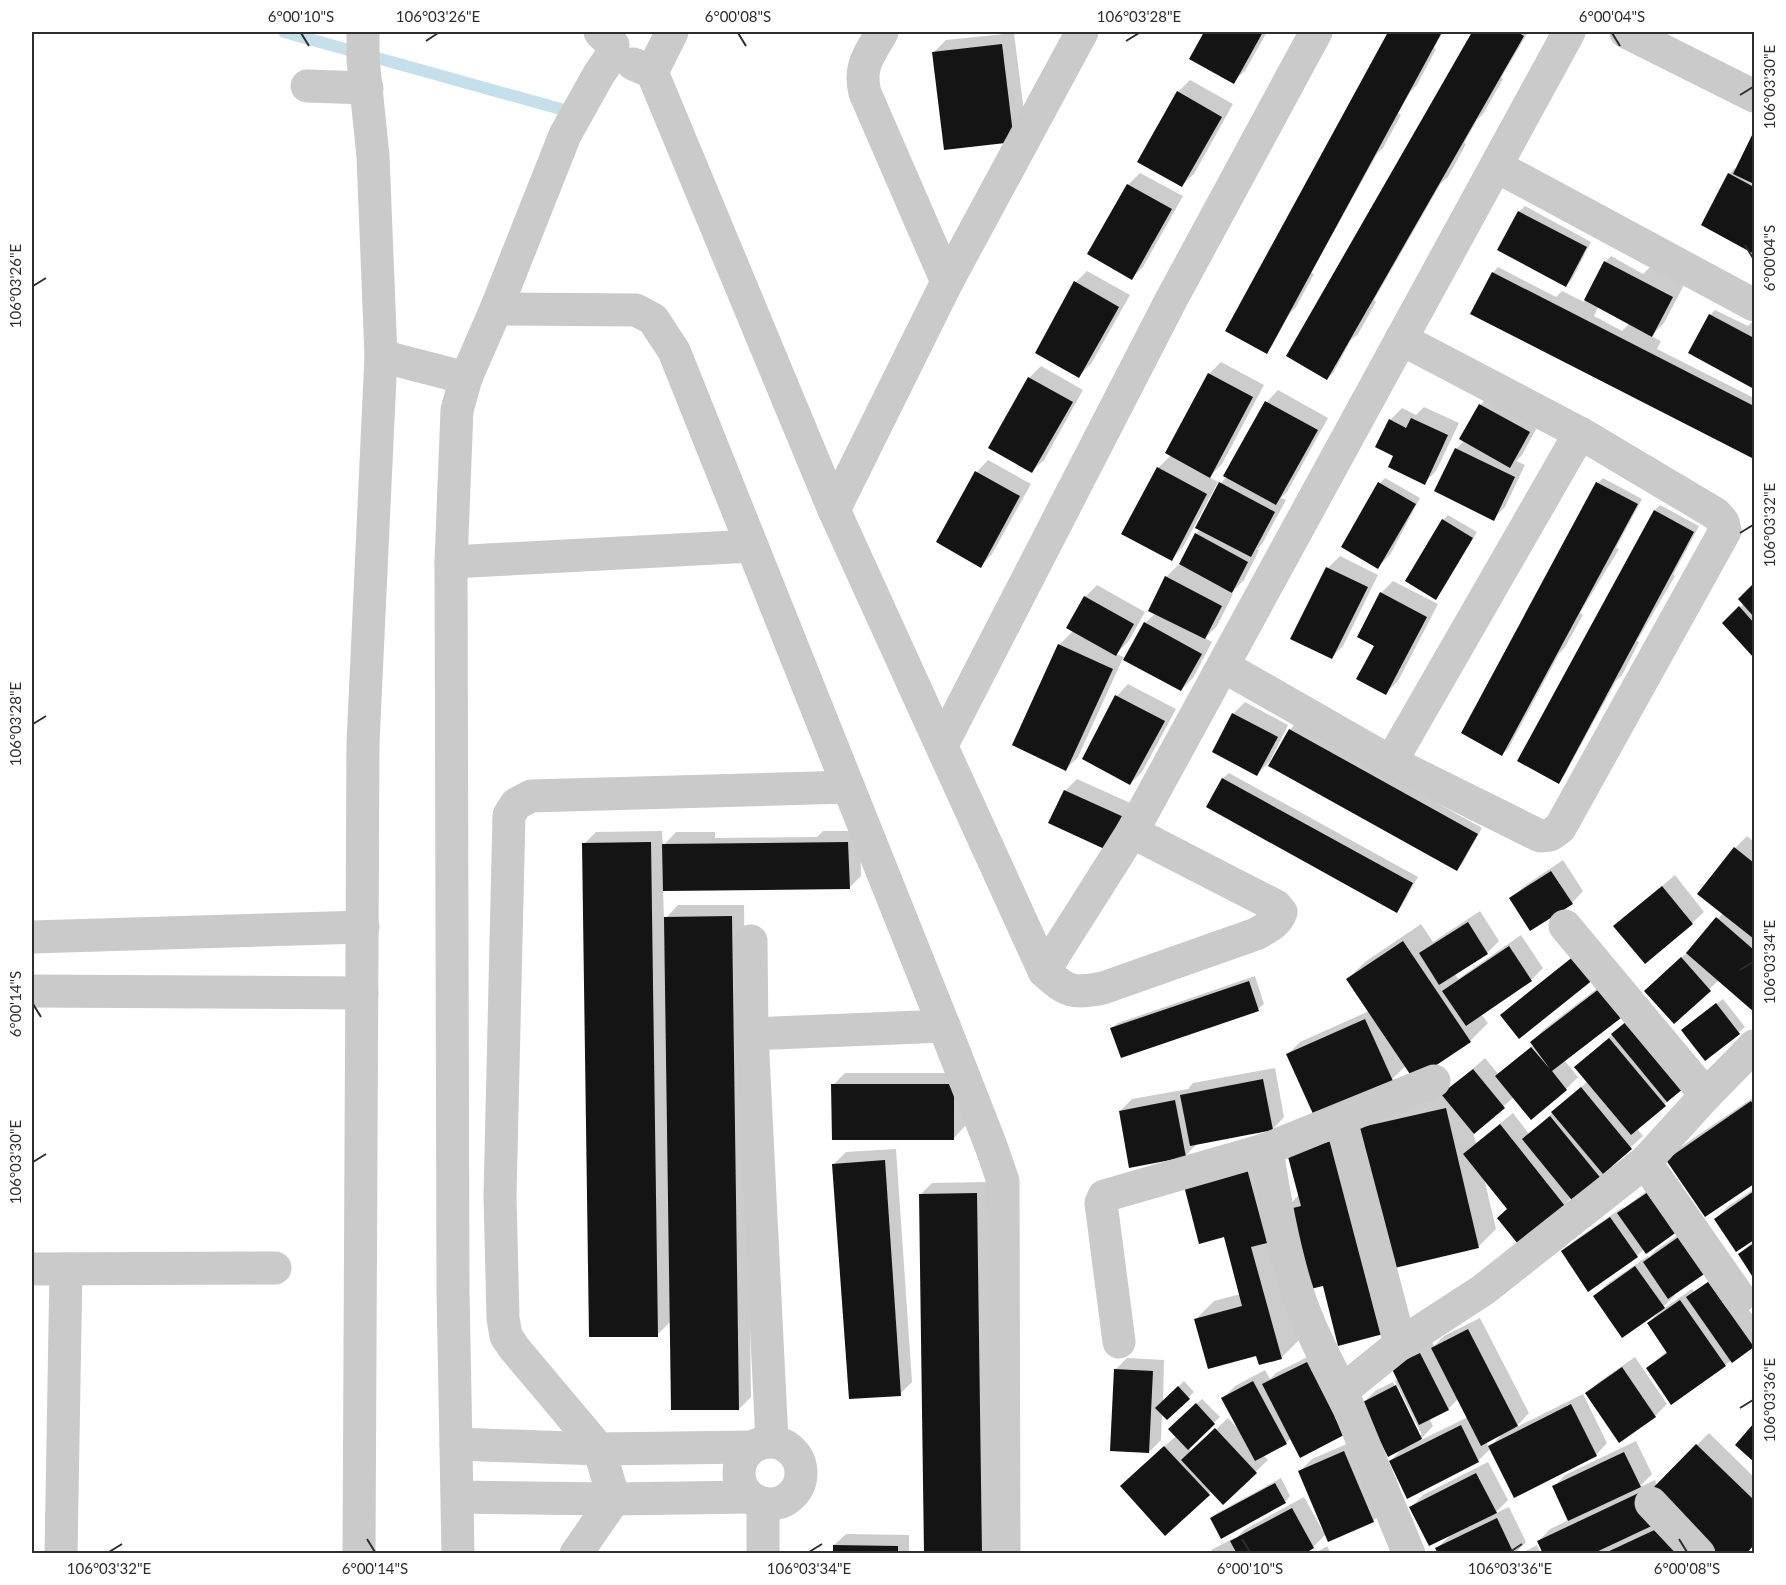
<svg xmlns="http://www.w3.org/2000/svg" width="1786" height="1585" font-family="Lato,sans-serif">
<rect width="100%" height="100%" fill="#fff"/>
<g fill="#0003" fill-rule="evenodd">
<polygon points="1206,32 1267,32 1245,71 1233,82 1191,59"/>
<polygon points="1390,32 1443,32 1434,48 1436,49 1417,85 1411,91 1398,113 1401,115 1383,148 1377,154 1311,273 1314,274 1296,307 1290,313 1272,346 1266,352 1227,330"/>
<polygon points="1474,32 1528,32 1501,78 1503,79 1483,114 1477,120 1464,143 1466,144 1448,177 1441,183 1374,300 1376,302 1358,334 1351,340 1333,373 1327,378 1288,356"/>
<polygon points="1014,33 1026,128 1014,140 934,52 946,40"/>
<polygon points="1190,80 1233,104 1194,174 1182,185 1178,92"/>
<polygon points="1754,134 1754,252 1703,225 1729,174 1735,168 1737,170"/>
<polygon points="1140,173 1183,196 1143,267 1132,278 1089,254 1128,185"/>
<polygon points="1525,206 1591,242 1572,279 1566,285 1499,250 1519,212"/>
<path d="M1611 256 1643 274 1650 267 1684 285 1664 323 1651 336 1661 341 1657 349 1754 398V457L1472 314 1493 273 1498 267 1556 297 1562 291 1584 302 1605 262ZM1598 307 1630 323 1622 331 1594 316Z"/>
<polygon points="1087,271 1130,295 1091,364 1079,376 1076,282"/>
<polygon points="1715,310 1748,326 1754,320 1754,387 1690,353 1710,315"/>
<polygon points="1221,362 1264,385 1222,464 1209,477 1218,482 1183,547 1171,559 1158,468 1171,455 1209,374"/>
<polygon points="1041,366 1083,390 1044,460 1032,471 1029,378"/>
<polygon points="1278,390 1328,418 1287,492 1281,498 1286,500 1262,544 1257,549 1259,550 1244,580 1231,593 1233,594 1217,626 1205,638 1212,642 1193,678 1181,690 1123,658 1078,757 1066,769 1014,745 1059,645 1073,631 1085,597 1097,585 1145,612 1128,642 1116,654 1126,658 1145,623 1156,613 1166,577 1178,565 1179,566 1196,534 1201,529 1221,483 1227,476 1225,475 1267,402"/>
<polygon points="1492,393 1541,420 1522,455 1516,461 1525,465 1505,507 1493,519 1436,490 1456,449 1464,441 1480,405"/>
<polygon points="1424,407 1459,423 1436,471 1424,483 1395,455 1390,420 1402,408 1416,415"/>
<polygon points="988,460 1031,484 992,554 981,566 938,542 977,472"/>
<polygon points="1385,478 1420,498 1390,555 1378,567 1380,483"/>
<polygon points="1603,478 1642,499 1616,548 1619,549 1580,613 1583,615 1565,647 1559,654 1508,749 1502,754 1598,483"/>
<polygon points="1660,505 1699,526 1673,575 1675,576 1637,641 1639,642 1622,675 1616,681 1564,776 1559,782 1655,510"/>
<polygon points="1448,515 1477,532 1441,592 1436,598 1443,520"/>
<polygon points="1340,556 1378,575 1343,646 1331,658 1293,638 1328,568"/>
<polygon points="1393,581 1438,604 1398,681 1386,693 1381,593"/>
<polygon points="1754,585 1754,655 1724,623 1744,604 1740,599"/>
<polygon points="1128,684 1176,709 1142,772 1130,784 1084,758 1117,696"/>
<polygon points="1245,702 1288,725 1270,761 1257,774 1233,714"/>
<polygon points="1295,724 1482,828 1462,864 1457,869 1290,730"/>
<polygon points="1229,773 1418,877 1402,905 1397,911 1208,807 1223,778"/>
<polygon points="1077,779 1137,806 1123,838 1065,791"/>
<polygon points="662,831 663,846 676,832 715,832 715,838 817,837 823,831 860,831 861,876 849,888 663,890 664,920 678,905 744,905 751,1397 739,1409 671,1321 657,1335 584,844 596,832"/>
<polygon points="1747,836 1754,842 1754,1010 1719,980 1674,1022 1658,979 1691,949 1723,913 1735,848"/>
<polygon points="1563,860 1583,891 1572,903 1511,899 1523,887"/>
<polygon points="1675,875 1704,912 1692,923 1615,926"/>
<polygon points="1480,911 1499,941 1487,953 1455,974 1458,979 1521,935 1543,968 1531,980 1481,1014 1488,1023 1470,1041 1406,1066 1392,1079 1288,1054 1300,1042 1369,1011 1348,979 1365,962 1421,924 1433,942"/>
<polygon points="1587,945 1519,1037 1502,1015 1514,1004"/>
<polygon points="1620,971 1564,1060 1578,1077 1566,1089 1514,1097 1473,1133 1476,1143 1513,1113 1529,1134 1588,1081 1576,1067 1625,1023 1677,1093 1637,1129 1643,1136 1611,1165 1614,1168 1572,1197 1564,1205 1508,1209 1484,1178 1496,1229 1478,1247 1303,1289 1299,1340 1281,1358 1257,1354 1196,1319 1214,1301 1241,1294 1225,1236 1185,1182 1264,1148 1281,1213 1299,1195 1288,1153 1372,1111 1443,1095 1485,1058 1499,1075 1534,1045 1532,1042 1543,1030"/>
<polygon points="1255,976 1264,1004 1258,1009 1112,1028 1118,1023"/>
<polygon points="1723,999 1745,1027 1706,1059 1689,1025"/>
<polygon points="1275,1068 1284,1117 1273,1129 1198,1143 1185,1156 1120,1111 1132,1099 1188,1089 1193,1083"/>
<polygon points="845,1073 965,1073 965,1126 954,1138 833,1085"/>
<polygon points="1754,1097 1754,1182 1705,1215 1668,1160 1679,1148"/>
<polygon points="896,1149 912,1382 900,1394 834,1164 846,1152"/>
<polygon points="1663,1179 1644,1249 1637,1256 1589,1290 1563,1252 1575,1240 1623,1207 1624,1208"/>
<polygon points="988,1182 994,1554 926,1554 920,1195 932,1183"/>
<polygon points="1754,1189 1754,1276 1740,1254 1754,1240 1716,1219 1727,1207"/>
<polygon points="1700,1220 1674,1293 1675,1295 1662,1308 1663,1309 1692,1289 1694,1292 1721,1272 1754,1317 1754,1345 1725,1365 1648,1368 1668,1350 1648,1323 1661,1310 1595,1296 1607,1284 1648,1256 1649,1257 1656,1250"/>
<path d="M1480 1318 1529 1413 1515 1428 1583 1394 1607 1443 1596 1455 1491 1448 1478 1461H1390L1404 1447 1363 1403 1375 1391 1393 1382 1419 1435H1422L1395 1381 1398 1379 1393 1367 1432 1342 1434 1346 1444 1336ZM1458 1399 1468 1417 1419 1441 1433 1426 1429 1418 1448 1409ZM1504 1432 1489 1448 1486 1441Z"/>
<polygon points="1319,1351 1355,1422 1291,1438 1286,1443 1263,1455 1268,1460 1223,1503 1212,1491 1166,1533 1134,1474 1176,1436 1170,1429 1202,1399 1220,1417 1188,1447 1192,1452 1228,1418 1238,1429 1223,1398 1235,1386 1265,1370 1270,1379 1276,1373"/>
<polygon points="1635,1357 1667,1404 1655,1416 1619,1441 1587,1393 1599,1382"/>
<polygon points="1127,1358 1164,1360 1163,1402 1184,1381 1194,1392 1167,1418 1162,1413 1161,1440 1149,1452 1115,1370"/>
<polygon points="1709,1433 1754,1477 1754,1543 1745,1554 1665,1501 1678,1554 1545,1554 1539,1541 1550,1529 1569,1520 1554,1487 1565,1475 1636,1441 1652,1474 1638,1488 1655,1480 1657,1485"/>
<polygon points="1356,1440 1385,1509 1373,1521 1326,1534 1313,1547 1301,1554 1208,1554 1213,1549 1234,1538 1235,1539 1244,1530 1304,1497 1323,1531 1325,1530 1300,1471 1312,1459"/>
<polygon points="1488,1462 1508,1500 1494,1514 1509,1507 1526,1542 1514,1554 1440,1554 1437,1548 1451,1535 1411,1507 1423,1495"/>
<polygon points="1281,1478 1290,1496 1285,1502 1211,1518 1217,1513"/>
<polygon points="846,1534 909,1535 909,1554 834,1554 834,1545"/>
<polygon points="1537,1545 1541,1554 1520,1554"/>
<polygon points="1327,1546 1331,1554 1314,1554"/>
</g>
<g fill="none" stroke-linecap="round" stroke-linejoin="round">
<polyline stroke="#c6e0eb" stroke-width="12" points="284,32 575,113"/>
</g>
<g fill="#141414">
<polygon points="1204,32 1263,32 1234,84 1189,59"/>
<polygon points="1388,32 1442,32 1267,354 1225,331"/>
<polygon points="1472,32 1517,32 1524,36 1327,380 1286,356"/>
<polygon points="1002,44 1014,142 944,150 932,52"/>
<polygon points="1177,91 1222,117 1182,187 1137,162"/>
<polygon points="1754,131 1754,184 1733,174"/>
<polygon points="1728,173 1754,187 1754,254 1701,225"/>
<polygon points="1127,184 1172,209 1132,280 1087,254"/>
<polygon points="1518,211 1587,247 1566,287 1497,250"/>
<polygon points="1604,261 1673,297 1652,337 1584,300"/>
<polygon points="1492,272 1754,406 1754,459 1470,314"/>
<polygon points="1074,281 1119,307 1079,378 1035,353"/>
<polygon points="1709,314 1754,338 1754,389 1688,353"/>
<polygon points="1208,373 1253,397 1210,478 1165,453"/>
<polygon points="1028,377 1073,402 1032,473 988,448"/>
<polygon points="1265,401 1318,430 1276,505 1223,476"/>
<polygon points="1479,404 1530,432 1510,468 1459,439"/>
<polygon points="1411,418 1448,435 1425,485 1388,467 1393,456 1375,447 1389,419 1406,428"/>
<polygon points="1455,448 1515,477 1494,521 1434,491"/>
<polygon points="1157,467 1207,494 1172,561 1121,534"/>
<polygon points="975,471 1020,496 981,568 936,542"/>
<polygon points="1219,482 1275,512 1251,557 1195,528"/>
<polygon points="1378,482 1416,504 1378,569 1341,547"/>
<polygon points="1596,482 1638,504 1502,756 1461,733"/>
<polygon points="1654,510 1694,532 1559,784 1517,761"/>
<polygon points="1442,519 1473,538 1436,600 1405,581"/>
<polygon points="1195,533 1248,562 1232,593 1179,564"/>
<polygon points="1326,567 1368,587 1332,659 1290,639"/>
<polygon points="1165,576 1222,606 1205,639 1148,611"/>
<polygon points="1754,583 1754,617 1738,599"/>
<polygon points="1380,592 1427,617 1386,695 1356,679 1374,646 1357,637"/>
<polygon points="1084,596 1134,624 1116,656 1066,628"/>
<polygon points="1739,606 1754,623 1754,658 1722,623"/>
<polygon points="1144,622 1202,654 1181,691 1123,660"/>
<polygon points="1058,644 1113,669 1066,771 1012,745"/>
<polygon points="1115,695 1165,721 1130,785 1082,759"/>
<polygon points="1232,713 1278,737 1257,776 1212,752"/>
<polygon points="1289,729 1478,834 1457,871 1268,766"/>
<polygon points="1222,778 1413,883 1397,913 1206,807"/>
<polygon points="1064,790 1126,818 1111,852 1048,823"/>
<polygon points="651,842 658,1337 589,1337 582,843"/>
<polygon points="848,842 850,889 663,891 662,844"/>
<polygon points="1734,847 1754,863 1754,939 1697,894"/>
<polygon points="1551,871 1573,904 1530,931 1509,898"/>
<polygon points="1662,886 1693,924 1645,964 1613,926"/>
<polygon points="732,916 739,1410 671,1410 664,917"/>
<polygon points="1716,917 1754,950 1754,1012 1686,953"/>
<polygon points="1468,922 1488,954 1439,985 1419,953"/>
<polygon points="1403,941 1471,1042 1414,1080 1346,979"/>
<polygon points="1509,946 1532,981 1466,1026 1442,991"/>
<polygon points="1574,956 1594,979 1519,1039 1500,1015"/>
<polygon points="1681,957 1711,991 1674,1024 1644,991"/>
<polygon points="1249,981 1259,1011 1121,1058 1110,1028"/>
<polygon points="1608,982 1630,1011 1552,1071 1567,1090 1531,1120 1495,1076 1531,1047 1550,1069 1530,1042"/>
<polygon points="1716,1003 1740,1034 1705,1061 1681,1030"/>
<polygon points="1633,1016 1689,1084 1667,1102 1611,1034"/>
<polygon points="1365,1019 1393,1081 1314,1116 1286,1054"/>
<polygon points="1609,1038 1666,1106 1631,1135 1574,1067"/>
<polygon points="1473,1069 1505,1108 1474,1134 1441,1094"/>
<polygon points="1263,1079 1273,1130 1190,1146 1180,1095"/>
<polygon points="831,1084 954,1084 954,1140 832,1140"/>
<polygon points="1581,1087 1632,1149 1603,1174 1551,1112"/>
<polygon points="1175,1100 1186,1157 1129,1168 1119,1111"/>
<polygon points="1751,1101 1754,1106 1754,1184 1705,1217 1666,1160"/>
<polygon points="1446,1108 1479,1248 1386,1270 1353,1129"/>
<polygon points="1550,1116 1603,1181 1575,1204 1522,1139"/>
<polygon points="1500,1124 1565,1206 1518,1244 1497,1218 1507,1209 1463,1154"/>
<polygon points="1335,1140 1387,1333 1338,1346 1323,1286 1302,1291 1281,1211 1301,1206 1287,1153"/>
<polygon points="885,1160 901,1396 849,1399 832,1164"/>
<polygon points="1246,1165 1267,1243 1251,1247 1282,1359 1259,1365 1256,1356 1208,1369 1194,1319 1242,1306 1224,1237 1199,1244 1183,1182"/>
<polygon points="1651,1190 1678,1231 1646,1254 1617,1213"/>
<polygon points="1754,1191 1754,1240 1736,1252 1714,1219"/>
<polygon points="977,1193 982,1554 924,1554 919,1194"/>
<polygon points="1610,1217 1638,1257 1588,1292 1561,1251"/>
<polygon points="1687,1231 1713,1268 1668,1299 1643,1262"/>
<polygon points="1754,1243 1754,1279 1738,1254"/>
<polygon points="1635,1266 1665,1308 1622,1338 1593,1296"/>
<polygon points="1708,1282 1754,1347 1732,1363 1686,1297"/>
<polygon points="1680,1300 1726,1366 1671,1405 1646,1368 1667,1353 1647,1323"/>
<polygon points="1468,1329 1518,1426 1481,1446 1431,1348"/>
<polygon points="1420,1353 1449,1410 1419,1425 1391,1367"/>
<polygon points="1307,1362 1344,1435 1300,1458 1262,1384"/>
<polygon points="1622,1367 1656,1417 1619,1443 1585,1393"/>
<polygon points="1114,1369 1153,1371 1149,1453 1110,1451"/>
<polygon points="1253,1381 1287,1444 1255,1461 1221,1398"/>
<polygon points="1396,1385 1422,1439 1388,1457 1361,1403"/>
<polygon points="1178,1386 1190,1399 1167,1420 1155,1408"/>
<polygon points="1196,1403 1215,1424 1188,1450 1168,1429"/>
<polygon points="1571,1404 1597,1456 1514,1498 1488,1446"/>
<polygon points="1754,1423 1754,1462 1735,1445"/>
<polygon points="1461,1425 1479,1462 1407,1499 1389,1461"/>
<polygon points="1215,1428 1257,1473 1223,1505 1181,1460"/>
<polygon points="1696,1444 1754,1500 1754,1545 1746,1554 1717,1554 1651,1490"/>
<polygon points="1164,1446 1210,1495 1165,1536 1120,1486"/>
<polygon points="1344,1451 1374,1522 1328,1542 1298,1471"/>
<polygon points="1624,1452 1641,1487 1568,1521 1552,1486"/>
<polygon points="1476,1473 1497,1513 1429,1546 1409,1507"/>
<polygon points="1275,1483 1286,1503 1221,1539 1210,1518"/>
<polygon points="1643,1491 1658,1523 1592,1554 1543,1554 1537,1541"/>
<polygon points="1292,1508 1314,1548 1304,1554 1237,1554 1230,1541"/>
<polygon points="1497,1518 1514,1554 1438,1554 1435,1548"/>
<polygon points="1663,1526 1676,1554 1603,1554"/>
<polygon points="833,1545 898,1546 898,1554 833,1554"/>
</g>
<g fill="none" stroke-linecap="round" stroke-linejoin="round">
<g stroke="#cacaca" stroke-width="33">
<polyline points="1626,32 1754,96"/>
<polyline points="633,64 652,72 672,32"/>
<polyline points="652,72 834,510 1044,971 1132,832 1569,32"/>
<polyline points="307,86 367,88"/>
<polyline points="1496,166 1754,305"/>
<polyline points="947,282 1082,32"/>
<polyline points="496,309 636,310 653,319 674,351 944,1026 991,1146 1003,1181 1004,1554"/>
<polyline points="381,356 466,378"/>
<path d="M834 510 947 282 865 93C858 66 870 54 882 32"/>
<polyline points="451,562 752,546"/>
<polyline points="1223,666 1391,762 1540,836 1550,835 1560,828 1725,531 1723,522 1716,514 1580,433 1401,339"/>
<polyline points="942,745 1171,300 1316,32"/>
<polyline points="1391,762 1580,433"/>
<polyline points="1565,926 1706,1095"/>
<polyline points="32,937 363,927"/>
<polyline points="751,941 752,1034 772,1441"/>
<path d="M1044 971C1067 992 1072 994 1103 988L1256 934C1266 928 1277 924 1281 912L1276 906 1132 832"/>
<polyline points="32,991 362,993"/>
<polyline points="752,1034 944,1026"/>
<polyline points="1341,1120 1400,1344"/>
<polyline points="1645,1162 1739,1297"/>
<polyline points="32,1269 275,1268"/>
<polyline points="1119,1342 1101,1203 1104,1196 1267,1149"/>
<path d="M1342 1391C1326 1360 1309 1328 1298 1294 1283 1248 1274 1197 1267 1149L1434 1081"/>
<circle cx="770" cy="1473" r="31"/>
<polyline points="456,1444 599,1449 751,1447"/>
<polyline points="458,1497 614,1499 749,1497"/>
<polyline points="1651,1503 1699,1554"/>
<polyline points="61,1554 66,1269"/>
<polyline points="359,1554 363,743 381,356 373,156 363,59 363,32"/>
<polyline points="458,1554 453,1290 451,562 457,410 466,378 496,309 565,135 599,74 612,55 613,45 600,32"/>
<polyline points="576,1554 614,1499 599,1449 514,1348 506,1336 503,1318 500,1196 509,815 516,804 531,796 848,787"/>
<polyline points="763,1554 763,1504"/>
<polyline points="1409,1554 1342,1391 1400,1344 1483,1290 1645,1162 1706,1095 1754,1046"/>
</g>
</g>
<path fill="none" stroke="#2d2d2d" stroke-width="2" d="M301 33 309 46M738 33 746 46M1612 33 1620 46M426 41 438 33M1126 41 1139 33M1740 95 1753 87M1745 245 1753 258M33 286 46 278M1740 533 1753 525M33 724 46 716M1740 970 1753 962M33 1004 41 1017M33 1162 46 1154M1740 1408 1753 1400M367 1539 375 1552M1242 1539 1250 1552M1679 1539 1687 1552M109 1552 122 1544M809 1552 822 1544M1510 1552 1522 1544"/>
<rect width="1786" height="1585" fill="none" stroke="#ffffff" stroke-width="66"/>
<rect x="33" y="33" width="1720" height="1519" fill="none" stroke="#2d2d2d" stroke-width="2"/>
<g font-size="15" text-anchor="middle" fill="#2d2d2d">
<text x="301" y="22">6°00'10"S</text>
<text x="438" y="22">106°03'26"E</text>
<text x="738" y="22">6°00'08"S</text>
<text x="1139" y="22">106°03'28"E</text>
<text x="1612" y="22">6°00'04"S</text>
<text transform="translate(1770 87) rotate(-90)" y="5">106°03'30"E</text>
<text transform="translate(1770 258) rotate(-90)" y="5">6°00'04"S</text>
<text transform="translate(16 286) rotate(-90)" y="5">106°03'26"E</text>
<text transform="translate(1770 525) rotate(-90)" y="5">106°03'32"E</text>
<text transform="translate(16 724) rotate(-90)" y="5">106°03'28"E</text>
<text transform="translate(1770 962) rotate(-90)" y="5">106°03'34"E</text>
<text transform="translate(16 1004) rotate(-90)" y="5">6°00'14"S</text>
<text transform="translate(16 1162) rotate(-90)" y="5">106°03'30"E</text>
<text transform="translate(1770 1400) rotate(-90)" y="5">106°03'36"E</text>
<text x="109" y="1574">106°03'32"E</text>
<text x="375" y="1574">6°00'14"S</text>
<text x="809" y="1574">106°03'34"E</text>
<text x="1250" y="1574">6°00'10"S</text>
<text x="1510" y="1574">106°03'36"E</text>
<text x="1687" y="1574">6°00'08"S</text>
</g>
</svg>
